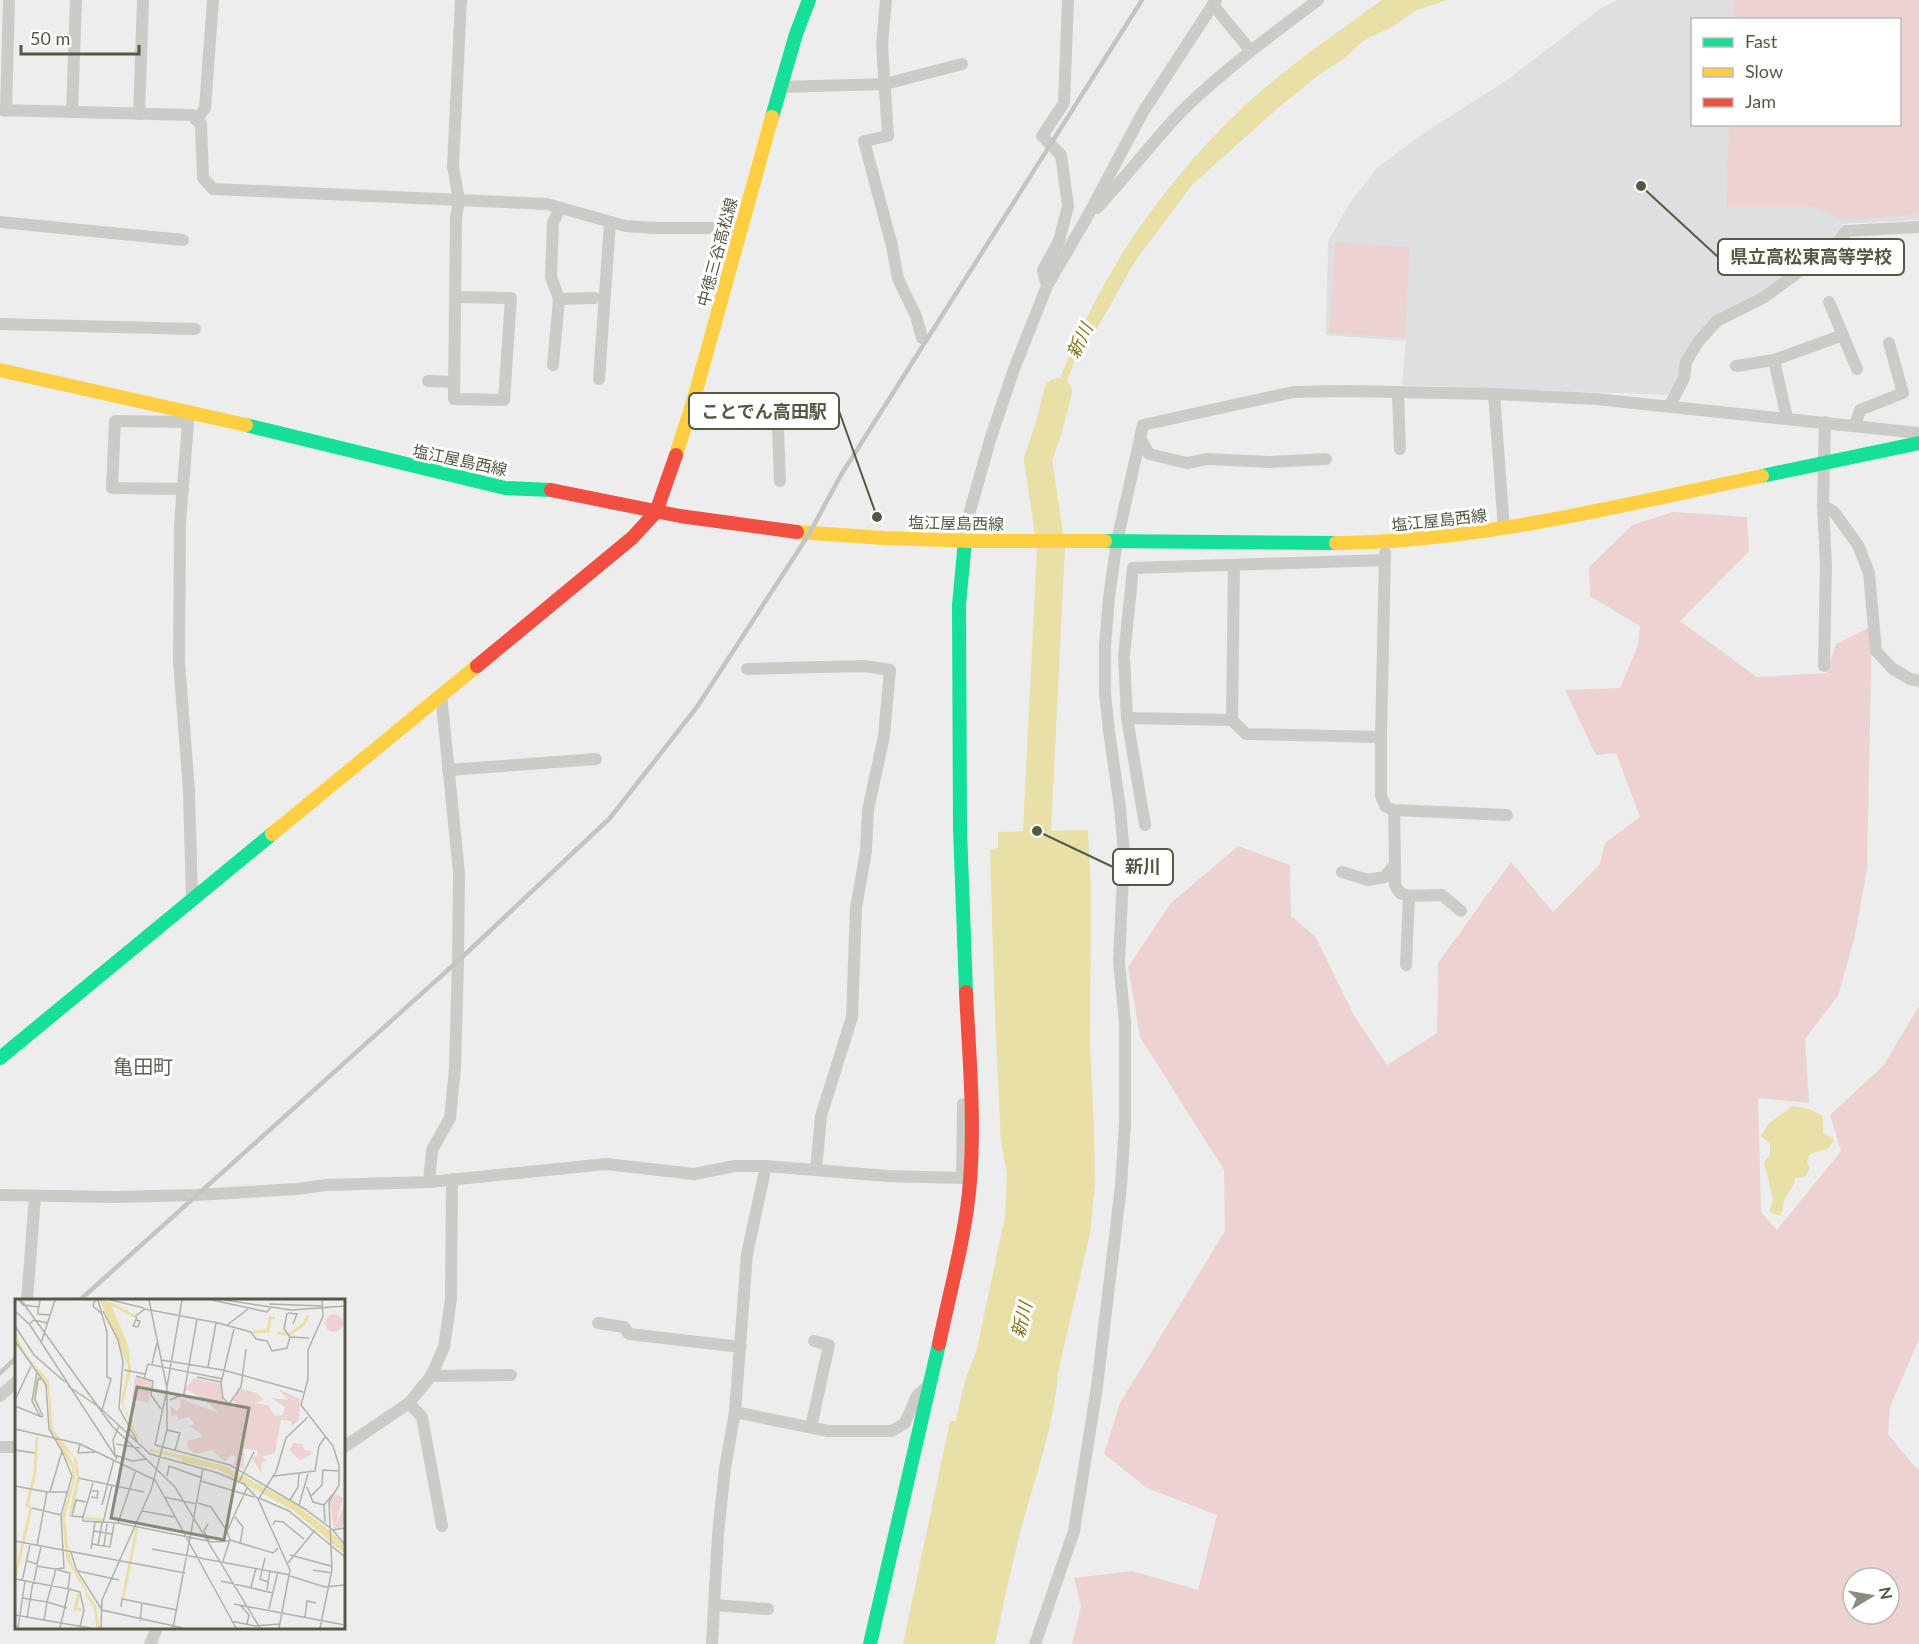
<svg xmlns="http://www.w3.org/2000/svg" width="1919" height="1644" font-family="Lato,'Noto Sans JP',sans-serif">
<rect width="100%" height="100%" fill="#ededee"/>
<path fill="#dedfe0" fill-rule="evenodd" d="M1617 0H1919V220L1842 224 1835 239 1804 260 1767 292 1715 319 1697 333 1681 359 1682 377 1667 395 1402 385 1406 341 1326 335 1328 242 1349 204 1378 167 1421 135 1507 80 1600 9ZM1692 20H1900V124H1692Z"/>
<g fill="#ecd3d2" fill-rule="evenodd">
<polygon points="1734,0 1919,0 1919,214 1843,220 1813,207 1726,207 1729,125 1900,124 1900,20 1733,19"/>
<polygon points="1335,242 1410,247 1405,338 1329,333"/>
<path d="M1673 512 1747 517 1749 551 1680 621 1757 677 1826 673 1836 644 1872 626 1867 869 1855 936 1838 996 1805 1039 1809 1103 1758 1098 1761 1212 1777 1230 1841 1151 1830 1115 1884 1065 1919 1006V1339L1890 1407 1888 1434 1915 1467 1919 1469V1644H1072L1081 1607 1074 1578 1132 1571 1198 1590 1217 1515 1147 1488 1104 1454 1120 1403 1225 1231 1224 1170 1140 1037 1128 967 1170 904 1238 846 1290 865 1291 916 1315 936 1355 1017 1387 1065 1437 1033 1438 963 1511 862 1553 912 1600 864 1605 843 1640 817 1616 753 1596 755 1565 690 1620 688 1638 645 1640 626 1590 596 1589 567 1632 525ZM1853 1578H1889V1614H1853Z"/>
</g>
<g fill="#e9e0a8">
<path d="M1382 0H1447L1417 10 1392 27 1363 41 1345 58 1320 74 1278 108 1192 185 1134 263 1090 341 1083 344 1078 352 1059 402 1052 435 1045 424C1083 295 1161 179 1262 90 1300 58 1342 29 1382 0Z"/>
<path d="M1088 830 1091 890 1090 1042 1094 1127 1095 1184 1090 1233 1058 1373C1054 1425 1037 1472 1023 1522 1012 1562 1004 1603 995 1644H903L950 1421H956C961 1397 965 1375 976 1353L1005 1216 1007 1173 1001 1142 995 1017 990 850 998 848V832Z"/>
<path d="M1793 1106 1807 1108 1823 1116V1133L1832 1137 1834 1141 1827 1150 1818 1151 1809 1155 1807 1163 1810 1168 1805 1177 1795 1178C1795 1188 1786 1192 1784 1201 1782 1208 1784 1209 1780 1216L1769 1212 1773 1200 1764 1162 1770 1155V1144L1761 1136 1769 1123Z"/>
</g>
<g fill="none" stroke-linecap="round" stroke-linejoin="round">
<polyline stroke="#e9e0a8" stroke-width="28" points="1041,869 1037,831 1051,548 1038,459 1048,430 1058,392"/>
<g stroke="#cbccc7" stroke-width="12">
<polyline points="886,0 882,45 888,136 864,141 892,246 898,279 916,316 922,338"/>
<polyline points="1213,5 1250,50"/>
<polyline points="780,87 885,84 962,64"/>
<polyline points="0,110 192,115 201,124 203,178 213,189 547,204 625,226 657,228 740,228"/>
<polyline points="6,111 9,0"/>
<polyline points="72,112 76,0"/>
<polyline points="139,114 143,0"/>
<polyline points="196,120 205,108 213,0"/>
<path d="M1097 208C1126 177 1152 142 1182 111 1224 70 1271 35 1318 0"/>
<polyline points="0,222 183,240"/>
<polyline points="1047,286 1043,270 1059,241 1068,206 1061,155 1042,136 1064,103 1068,0"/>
<polyline points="455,297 511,298 504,400 454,399 456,218 459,200 453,167 461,0"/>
<polyline points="559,299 595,298"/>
<polyline points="1829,302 1857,369"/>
<polyline points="0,324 195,329"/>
<polyline points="1774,360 1787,418"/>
<polyline points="553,365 559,299 551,277 553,223 560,208"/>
<polyline points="1736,366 1774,360 1843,335"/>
<polyline points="599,379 610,222"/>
<polyline points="428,381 454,382"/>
<polyline points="1398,393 1400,449"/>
<polyline points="1494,394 1504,529"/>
<polyline points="693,402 762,409 772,417 778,430 780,481"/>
<polyline points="1670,405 1684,378 1686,362 1698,342 1717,321 1763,298 1837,244 1846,231 1919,227"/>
<polyline points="189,411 180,524 179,661 189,791 192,900"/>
<polyline points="1855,426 1860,410 1903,393 1889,343"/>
<polyline points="1140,438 1149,454 1187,463 1207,459 1270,462 1326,459"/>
<polyline points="183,489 112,488 115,421 188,422"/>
<polyline points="1823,505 1834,512 1858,545 1869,573 1876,651 1893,669 1910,679 1919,681"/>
<polyline points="965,541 968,518 990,440 1014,369 1047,286 1086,219 1143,112 1216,0"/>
<polyline points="1824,666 1826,565 1823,505 1825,422"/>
<polyline points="747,669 865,666 890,670 884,736 868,810 866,851 856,908 852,1017 821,1116 816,1170"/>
<polyline points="1127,718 1232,720 1246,734 1381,737 1385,553"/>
<polyline points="1232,720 1234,565"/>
<polyline points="1381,737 1381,796 1386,807 1394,810 1507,815"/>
<polyline points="448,770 596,759"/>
<polyline points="1145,825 1127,718 1124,656 1133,568 1385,560"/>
<polyline points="1395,864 1395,885 1400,893 1409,896 1442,895 1461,911"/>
<polyline points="1342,872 1368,880 1385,877 1395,864 1394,810"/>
<polyline points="1406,965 1409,896"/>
<polyline points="429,1182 432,1150 450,1118 455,1068 458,961 459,873 441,694"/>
<polyline points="0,1195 115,1197 196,1195 297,1189 326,1185 429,1182 606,1164 694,1174 735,1166 766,1166 887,1176 962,1178 963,1104"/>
<polyline points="27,1300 35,1197"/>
<polyline points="598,1323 624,1327 629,1334 741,1347"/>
<polyline points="431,1376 511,1375"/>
<polyline points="0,1396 16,1382"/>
<polyline points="409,1403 422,1417 442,1526"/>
<polyline points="735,1412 828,1431 892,1431 905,1423 917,1396 930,1384"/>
<polyline points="811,1427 829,1345 814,1341"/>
<polyline points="0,1447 16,1447"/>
<polyline points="344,1447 409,1403 431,1376 444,1347 451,1299 452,1179"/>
<polyline points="714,1605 768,1609"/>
<polyline points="150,1644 157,1628"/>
<polyline points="712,1644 718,1534 725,1468 735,1412 747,1254 766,1166"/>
<polyline points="1035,1644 1074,1531 1097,1387 1121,1186 1125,1123 1125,1022 1119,962 1124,854 1120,808 1109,731 1105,693 1105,646 1109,597 1117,541 1143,425 1293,392 1346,391 1494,394 1596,399 1919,433"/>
</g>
<g stroke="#16e098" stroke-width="14">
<polyline points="772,117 796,34 809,0"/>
<polyline points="246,425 505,488 551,490"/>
<polyline points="1762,476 1919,443"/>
<polyline points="965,541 959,605 960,829 966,992"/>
<polyline points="1105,541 1336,543"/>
<polyline points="0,1058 272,834"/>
<polyline points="870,1644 939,1344"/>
</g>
<g stroke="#ffcf43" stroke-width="14">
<polyline points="0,370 246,425"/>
<polyline points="676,455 693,402 772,117"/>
<polyline points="797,532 884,538 975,541 1105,541"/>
<path d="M1336 543C1480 542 1621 505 1762 476"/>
<polyline points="272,834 477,666"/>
</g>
<g stroke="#f24e42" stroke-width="14">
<polyline points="551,490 680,516 797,532"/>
<polyline points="477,666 632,538 656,512 676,455"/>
<path d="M939 1344C950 1290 966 1235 970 1181 975 1118 969 1054 966 992"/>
</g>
<g stroke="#c4c5c1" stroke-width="4.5">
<polyline points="80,1300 458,961 610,818 697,707 809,534 841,475 1142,0"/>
<polyline points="0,1373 16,1358"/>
</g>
</g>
<g text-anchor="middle" stroke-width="6" stroke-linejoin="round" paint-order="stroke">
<g font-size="16" fill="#565845" stroke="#fff">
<text transform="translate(717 252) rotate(-75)" y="6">中徳三谷高松線</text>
<text transform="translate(460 460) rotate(12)" y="6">塩江屋島西線</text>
<text transform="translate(1439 520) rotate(-6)" y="6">塩江屋島西線</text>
<text transform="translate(956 523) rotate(1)" y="6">塩江屋島西線</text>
</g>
<g font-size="18" font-style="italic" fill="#827413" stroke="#fff">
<text transform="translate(1080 341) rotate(-65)" y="6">新川</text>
<text transform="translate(1022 1320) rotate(-76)" y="6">新川</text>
</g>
<g font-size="20" fill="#5f6159" stroke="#fff">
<text x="143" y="1074">亀田町</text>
</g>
</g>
<g transform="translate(15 1299)">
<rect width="330" height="330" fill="#ededee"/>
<path d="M310 24a9 9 0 1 1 18 0a9 9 0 1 1-18 0ZM120 78 137 82 133 104 117 100ZM179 79 206 85 209 103 219 109 223 106 215 99 220 100 223 89 242 94 249 101 238 104 253 106 260 117 268 116 270 108 256 99 273 101 263 90 285 100 284 121 277 127 276 122 266 121 260 154 246 158 254 162 247 163 246 174 237 159 243 156 242 151 229 150V170L218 166 221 158 216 156 210 163 197 151 182 155 174 151 172 142 187 138 186 135 175 127 179 125 174 118 164 121 161 115 156 118 155 106 161 112 166 108 164 99 204 114 190 101 170 90ZM278 144 288 145 289 151 297 152 295 156 285 161 280 157 275 151ZM321 195 328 199 320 228 330 204V223L326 229 319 230 315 204Z" fill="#ecd3d2"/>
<path d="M85 1 95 3 113 46 116 72 108 105 124 140 139 153 121 138 106 103 113 67ZM0 34 12 57 34 82 38 130 61 160 51 151 58 164 60 180 50 219 54 254 58 267 71 290 73 297 51 260 47 217 58 181 57 169 35 130 33 92 26 77 19 100 27 113 19 103 18 100 22 78 24 75 3 46ZM167 156 210 167 282 206 321 237 330 248V255L278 211 202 170 167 163Z" fill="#e9e0a8"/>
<path fill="none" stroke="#e9e0a8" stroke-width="3" d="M95 4 119 17M238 33 253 32 255 19H260M262 34 275 35 289 25 293 16M135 151 171 159M60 159 63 178M55 217 63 180M70 219 88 221M0 278 16 209 12 206 20 174 22 138M71 294 80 308 83 329M64 295 60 310 67 311M108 299 122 229"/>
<path fill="none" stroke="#b1b1aa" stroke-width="1.5" d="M4 1 8 6 24 8 25 1M6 1 97 127 160 188 245 329M80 1 78 7 87 15M83 1 92 33V78L96 80 87 111M96 1 129 9M197 1 252 13 256 8M210 1 276 11 330 7M254 5 308 7M23 8V15L35 16M0 12 15 26 102 160M88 12 103 41 108 62 104 109 123 144M272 14 269 30 275 38 294 39M273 14 282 15 278 25M119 18 130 10 203 24 236 33 241 40 252 42 257 52 272 49 275 38M121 21 125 22 123 28 118 27 122 18M14 25 19 21 33 24M0 27 19 56 50 83M211 27 233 10M219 30 206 84 208 99 214 105 226 88 231 50M0 42 31 86 34 130 47 152 35 193H32L22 247M26 44 40 1M146 61 208 71 288 93M137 65 142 44M193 68 201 24M109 71 130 75M22 73 17 102 25 117M121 77 138 82 136 96 146 110M182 78 206 83M27 80H23L20 100 28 118M129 80 133 65 208 80M53 87 84 108 135 155 203 174 229 185 243 200 275 271 264 329M152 88 167 1M151 95 140 146 215 166 290 210 318 231 330 229M0 101 16 67M155 101 169 95 182 20M0 107 27 118M0 130 65 145 140 181M152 131 165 134 160 151M65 145 63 154 80 153M101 145 125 149M0 151 20 154M100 156 117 162 131 160M100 156 98 141 104 127M121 171 103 224 198 243 214 242M152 177 154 167 187 179M259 177 300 172 304 147 310 138M63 179 129 193M140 181 221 329M186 182 239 198M224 183 239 153M0 187 32 193M292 188 298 203 309 206M35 193H53M296 197 307 186 308 171 324 172M76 198 82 199 83 192H77M149 198 182 205M244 199 274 212 330 258M244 199 261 173 271 139 293 118M275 201 283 188 284 175M71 203 61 201 57 217 68 218V222L103 224M183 204 196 208 212 232 215 241 208 262M87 206 99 161M284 206 293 175M17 209 46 216M127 212 160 218M68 218 78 184M220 218 228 228 225 245M310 223 309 206 318 195M88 224 97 186M193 225 189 232 194 242M258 226 260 222 268 223 289 240M318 231 330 246M79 232 97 235M212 232 232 189M215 241 258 254 263 249M0 242 170 274M77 245 95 248 99 225M83 246 87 224M89 247 92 225M76 250 80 223M137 250 275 276M56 253 61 270 87 311 168 329M275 256 316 267M250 259 245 280 253 283M12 262 22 265 26 248M273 264 300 231M298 271 317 274M63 272 104 281M275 277 310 288 330 286M0 280 54 290 45 329M7 282 15 246M19 282 22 267 40 270 55 274 53 290M206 282 258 294M236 288 241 269M54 290 65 293 69 311 65 328M252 291 255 271M7 299 32 303 41 270 49 269 46 216 57 177 47 152M219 305 330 326M225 306 234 316 232 325M106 308 107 300 162 311M254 310 263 272M0 316 75 329M290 318 292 302 301 304M12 319 18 283M29 322 32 303 52 309M125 322 127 304M216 322 240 327 264 325M3 329 10 282M86 329 87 301 136 191 152 131V89L134 1M158 329 188 169M305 329 317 271 314 203 324 186V166L318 147 286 106 293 80V51L308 17 307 1"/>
<path fill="#88897d" fill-opacity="0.15" stroke="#88897d" stroke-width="3" d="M122 88 234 109 209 241 96 219Z"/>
<rect width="330" height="330" fill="none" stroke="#565845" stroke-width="3"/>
</g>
<path fill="none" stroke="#565845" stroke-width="2" d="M1641 186L1718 257M877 517L839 411M1037 831L1113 867"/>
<g fill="#565845" stroke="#fff" stroke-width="2">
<circle cx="1641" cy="186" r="6"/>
<circle cx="877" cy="517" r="6"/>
<circle cx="1037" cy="831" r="6"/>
</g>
<g fill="#fff" stroke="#565845" stroke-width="2">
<rect x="1718" y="239" width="186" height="36" rx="6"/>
<rect x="689" y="393" width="150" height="36" rx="6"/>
<rect x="1113" y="849" width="60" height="36" rx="6"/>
</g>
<g font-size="18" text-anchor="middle" font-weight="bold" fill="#565845">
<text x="1811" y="263">県立高松東高等学校</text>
<text x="764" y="418">ことでん高田駅</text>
<text x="1143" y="873">新川</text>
</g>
<rect x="1691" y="18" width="210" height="108" fill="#ffffff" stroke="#bbbcb5" stroke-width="1.5"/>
<rect x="1703" y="38" width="30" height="9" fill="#16e098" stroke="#bbbcb5" stroke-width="1.5"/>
<text x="1745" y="48" font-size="18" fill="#565845">Fast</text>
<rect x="1703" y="68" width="30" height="9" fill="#ffcf43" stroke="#bbbcb5" stroke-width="1.5"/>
<text x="1745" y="78" font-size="18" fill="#565845">Slow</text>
<rect x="1703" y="98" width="30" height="9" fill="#f24e42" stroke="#bbbcb5" stroke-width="1.5"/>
<text x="1745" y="108" font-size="18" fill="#565845">Jam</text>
<g transform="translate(1871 1596) rotate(79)"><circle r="28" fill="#ffffff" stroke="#bbbcb5" stroke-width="1.5"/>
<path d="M0-4.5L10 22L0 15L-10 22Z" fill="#8b8c80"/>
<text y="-9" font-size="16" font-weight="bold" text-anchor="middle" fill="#565845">N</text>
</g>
<path d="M21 45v9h118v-9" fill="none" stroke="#565845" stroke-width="3"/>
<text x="30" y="45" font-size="18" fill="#565845" stroke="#ffffff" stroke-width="4.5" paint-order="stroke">50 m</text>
</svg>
